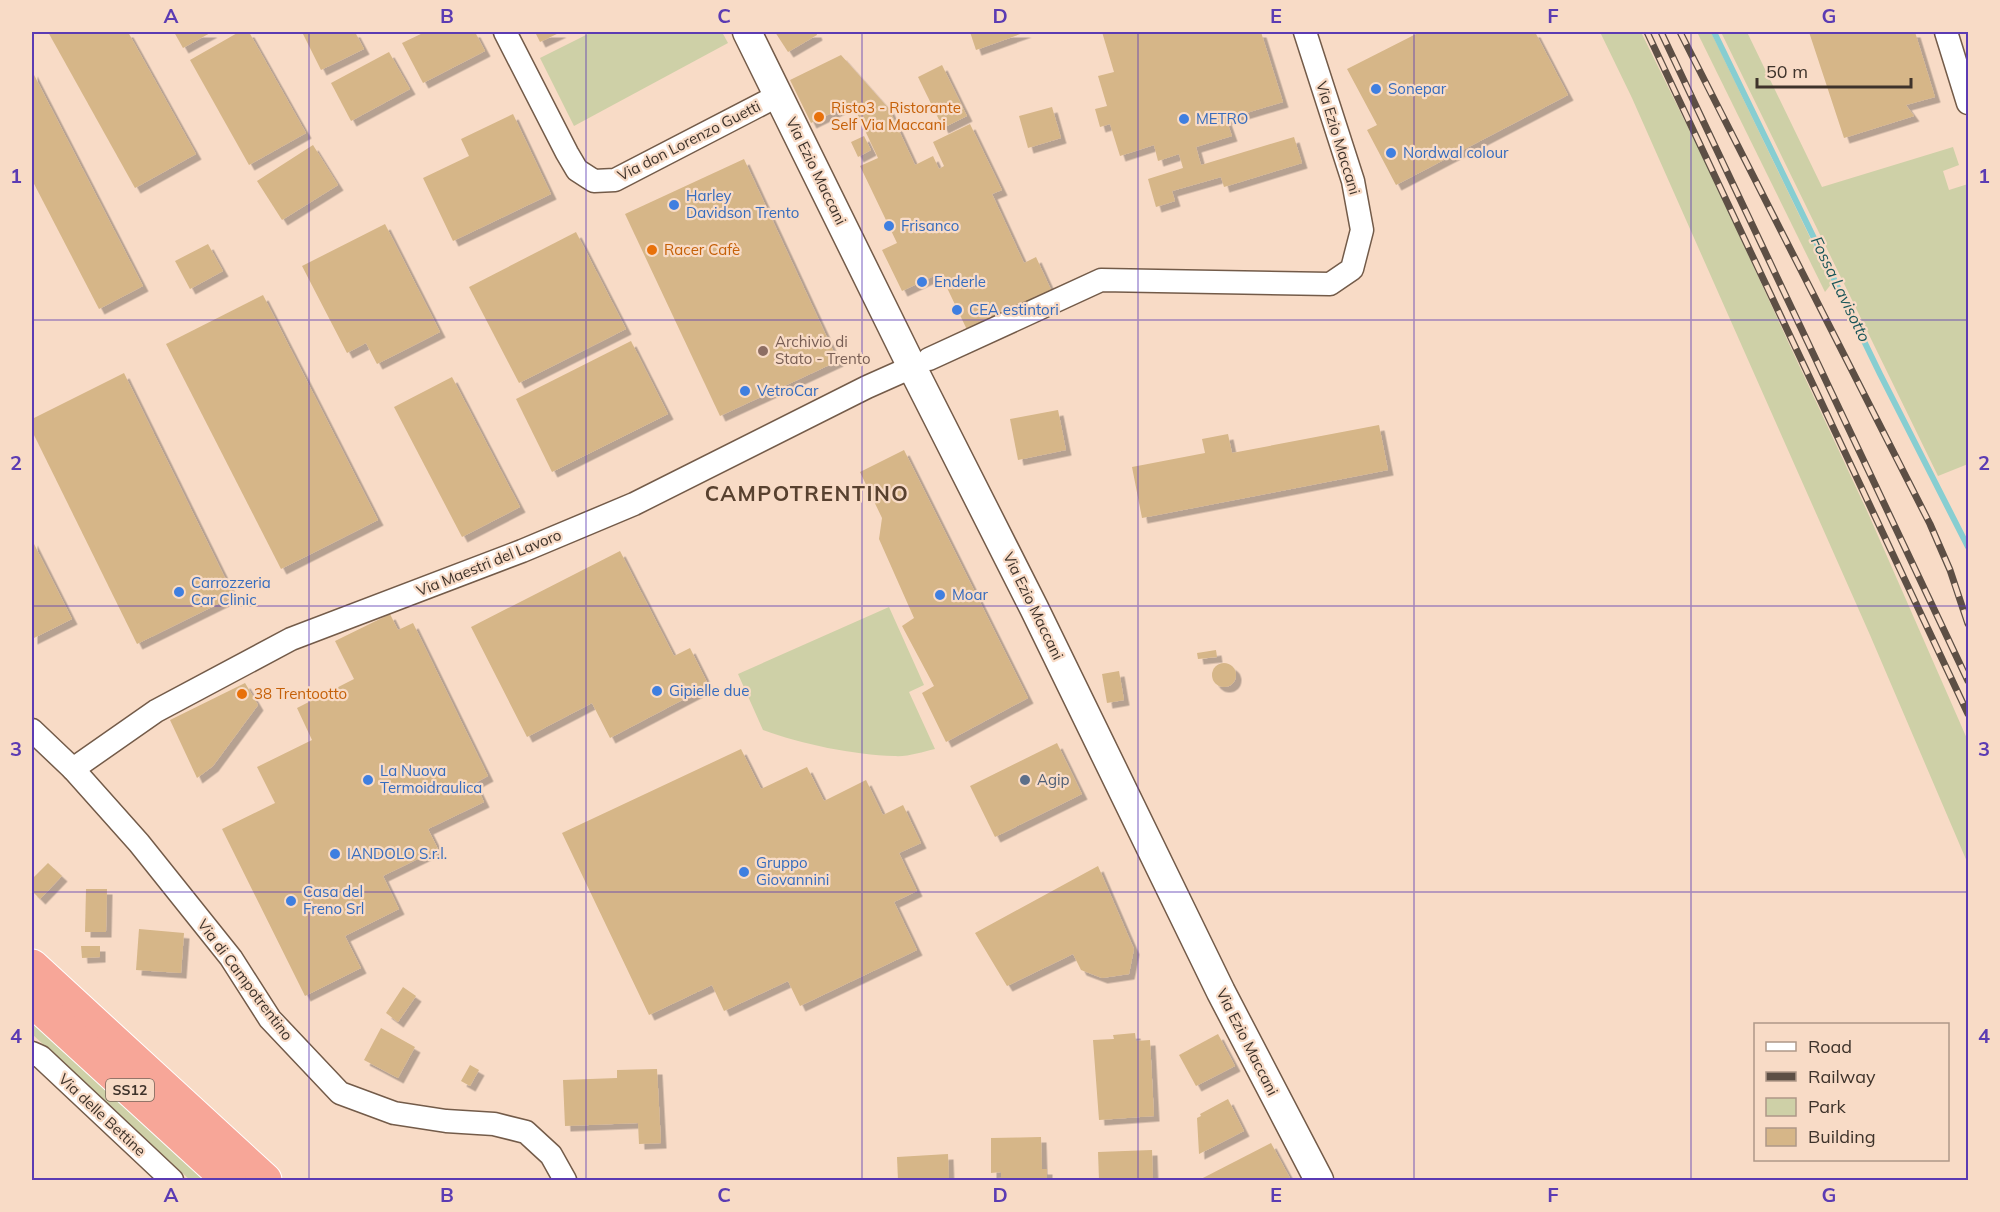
<svg xmlns="http://www.w3.org/2000/svg" width="2000" height="1212" font-family="Mulish,sans-serif">
<defs>
<filter id="shadow"><feDropShadow dx="5.5" dy="5.5" stdDeviation="0" flood-color="#0004"/></filter>
</defs>
<rect width="100%" height="100%" fill="#f8dbc6"/>
<g fill="#ced0a7">
<polygon points="592,32 722,32 728,43 574,126 540,58"/>
<polygon points="1600,32 1641,32 1712,176 1791,348 1868,513 1968,741 1968,864 1870,635 1632,98"/>
<polygon points="1697,32 1711,32 1832,283 1825,292"/>
<polygon points="1721,32 1747,32 1822,187 1953,147 1959,165 1943,171 1949,190 1968,184 1968,464 1938,476"/>
<path d="M889 607 924 685 909 692 935 749C922 752 908 757 894 756 855 755 800 744 763 730L738 674Z"/>
<polygon points="32,1015 209,1180 190,1180 32,1034"/>
</g>
<g fill="none" stroke-linecap="round" stroke-linejoin="round">
<polyline stroke="#87ced1" stroke-width="6" points="1714,32 1880,374 1968,547"/>
</g>
<g fill="#d6b688" filter="url(#shadow)">
<polygon points="48,32 128,32 196,154 135,188"/>
<polygon points="174,32 212,32 183,48"/>
<polygon points="239,32 249,32 306,133 249,165 190,60"/>
<polygon points="302,32 355,32 364,49 321,70"/>
<polygon points="425,32 475,32 485,51 423,83 402,43"/>
<polygon points="535,32 561,32 540,42"/>
<polygon points="775,32 816,32 817,35 788,52"/>
<polygon points="970,32 1026,32 976,50"/>
<polygon points="1102,32 1261,32 1283,102 1226,119 1232,136 1196,147 1201,165 1294,137 1302,163 1224,187 1221,177 1172,191 1175,201 1156,207 1148,179 1183,168 1179,154 1158,161 1154,145 1120,156 1110,124 1100,127 1095,109 1107,106 1098,76 1114,72"/>
<polygon points="1420,32 1535,32 1568,95 1396,185 1367,130 1377,125 1347,69"/>
<polygon points="1809,32 1915,32 1935,97 1906,105 1914,116 1844,138"/>
<polygon points="389,52 410,89 351,121 331,83"/>
<polygon points="841,55 889,109 915,165 933,156 939,169 944,166 933,142 970,124 1002,190 992,194 1024,263 1036,257 1053,294 969,334 940,273 902,291 882,250 897,243 860,166 878,158 852,103 811,123 790,80"/>
<polygon points="942,65 967,116 943,128 918,77"/>
<polygon points="32,71 143,286 99,309 32,180"/>
<polygon points="1052,107 1061,138 1028,148 1019,116"/>
<polygon points="513,114 551,194 453,241 423,178 469,156 461,139"/>
<polygon points="864,136 871,150 858,157 851,142"/>
<polygon points="313,145 338,185 282,220 257,181"/>
<polygon points="744,159 838,361 720,416 625,214"/>
<polygon points="385,224 440,332 377,364 366,343 347,353 302,266"/>
<polygon points="576,232 626,329 519,383 469,287"/>
<polygon points="208,244 223,271 190,289 175,261"/>
<polygon points="263,295 378,520 281,569 166,344"/>
<polygon points="631,341 668,414 552,472 516,399"/>
<polygon points="124,373 234,596 137,644 32,431 32,419"/>
<polygon points="452,377 520,507 462,537 394,407"/>
<polygon points="1058,410 1066,450 1018,460 1010,419"/>
<polygon points="1379,425 1388,470 1142,518 1132,467 1205,453 1202,439 1228,434 1232,453"/>
<polygon points="904,450 1028,698 946,742 922,693 934,686 902,626 914,618 879,539 882,518 860,472"/>
<polygon points="32,540 72,619 32,639"/>
<polygon points="620,551 674,656 690,648 709,686 610,738 592,703 527,737 471,627"/>
<polygon points="390,614 398,630 413,623 488,776 475,783 484,802 428,829 438,849 383,876 399,909 345,936 361,968 305,996 222,829 275,803 257,767 312,740 297,708 354,679 335,641"/>
<polygon points="1216,650 1217,657 1198,659 1197,653"/>
<circle cx="1224" cy="675" r="12"/>
<polygon points="1119,671 1124,700 1107,703 1102,674"/>
<polygon points="245,683 258,705 213,766 197,778 170,720"/>
<polygon points="1057,743 1082,794 995,837 970,786"/>
<polygon points="741,749 761,789 807,767 824,801 866,780 883,815 903,805 921,843 899,853 917,891 894,902 917,950 800,1006 788,981 724,1011 712,985 649,1015 562,833"/>
<polygon points="48,863 62,876 40,899 32,891 32,879"/>
<polygon points="1098,866 1134,949 1129,974 1102,978 1081,970 1073,954 1007,986 975,933"/>
<polygon points="86,889 107,889 106,932 85,932"/>
<polygon points="139,929 184,933 181,973 136,970"/>
<polygon points="81,946 100,946 100,957 82,958"/>
<polygon points="403,987 416,996 398,1022 386,1013"/>
<polygon points="381,1028 415,1047 398,1078 364,1060"/>
<polygon points="1135,1033 1136,1041 1150,1040 1154,1116 1099,1120 1093,1040 1114,1039 1113,1035"/>
<polygon points="1218,1034 1235,1066 1196,1086 1179,1055"/>
<polygon points="470,1065 479,1070 470,1086 461,1081"/>
<polygon points="657,1069 661,1143 639,1144 638,1123 565,1126 563,1080 617,1078 617,1070"/>
<polygon points="1228,1099 1244,1131 1199,1154 1197,1118 1201,1116 1200,1114"/>
<polygon points="1041,1137 1042,1169 1047,1169 1047,1180 1001,1180 1001,1172 991,1173 991,1138"/>
<polygon points="1271,1143 1291,1180 1199,1180"/>
<polygon points="1152,1150 1153,1180 1099,1180 1098,1152"/>
<polygon points="948,1154 949,1180 898,1180 897,1157"/>
</g>
<g fill="none" stroke-linecap="round" stroke-linejoin="round">
<g stroke="#735b49" stroke-width="25">
<g id="minor">
<polyline points="505,32 567,153 577,170 594,181 615,180 779,95"/>
<polyline points="1946,32 1968,103"/>
<polyline points="929,359 1101,280 1330,284 1352,269 1362,230 1353,181 1305,32"/>
<polyline points="32,730 73,769 139,843 231,958 270,1019 340,1093 394,1113 446,1121 494,1124 526,1132 551,1155 565,1180"/>
<polyline points="73,769 156,711 291,639 522,551 634,504 867,387 912,367"/>
<polyline points="32,1053 41,1057 172,1180"/>
</g>
</g>
<g stroke="#735b49" stroke-width="31">
<polyline id="tertiary" points="747,32 912,367 1034,608 1221,992 1319,1180"/>
</g>
<g stroke="#fff" stroke-width="35">
<g id="trunk">
<polyline points="32,966 265,1180"/>
<polyline points="32,1000 229,1180"/>
</g>
</g>
<use href="#minor" stroke="#fff" stroke-width="22"/>
<use href="#tertiary" stroke="#fff" stroke-width="28"/>
<use href="#trunk" stroke="#f7a698" stroke-width="33"/>
<g stroke="#5d4f45" stroke-width="7">
<g id="rail">
<polyline points="1647,32 1968,714"/>
<polyline points="1661,32 1968,681"/>
<polyline points="1680,32 1930,524 1950,570 1968,624"/>
</g>
</g>
<use href="#rail" stroke="#f8dbc6" stroke-width="4.5" stroke-dasharray="14" stroke-linecap="butt"/>
</g>
<path fill="none" stroke="#5b3bb3" stroke-width="1.5" stroke-opacity="0.55" d="M309 32V1180M586 32V1180M862 32V1180M1138 32V1180M1414 32V1180M1691 32V1180M32 320H1968M32 606H1968M32 892H1968"/>
<g fill="#3f7fe0" stroke="#f8dbc6" stroke-width="2">
<circle cx="1376" cy="89" r="6"/>
<circle cx="1184" cy="119" r="6"/>
<circle cx="1391" cy="153" r="6"/>
<circle cx="674" cy="205" r="6"/>
<circle cx="889" cy="226" r="6"/>
<circle cx="922" cy="282" r="6"/>
<circle cx="957" cy="310" r="6"/>
<circle cx="745" cy="391" r="6"/>
<circle cx="179" cy="592" r="6"/>
<circle cx="940" cy="595" r="6"/>
<circle cx="657" cy="691" r="6"/>
<circle cx="368" cy="780" r="6"/>
<circle cx="335" cy="854" r="6"/>
<circle cx="744" cy="872" r="6"/>
<circle cx="291" cy="901" r="6"/>
</g>
<g fill="#e8710a" stroke="#f8dbc6" stroke-width="2">
<circle cx="819" cy="117" r="6"/>
<circle cx="652" cy="250" r="6"/>
<circle cx="242" cy="694" r="6"/>
</g>
<circle fill="#8d6e63" stroke="#f8dbc6" stroke-width="2" cx="763" cy="351" r="6"/>
<circle fill="#5c6f8a" stroke="#f8dbc6" stroke-width="2" cx="1025" cy="780" r="6"/>
<g text-anchor="middle" stroke-width="4.5" stroke-linejoin="round" paint-order="stroke">
<rect fill="#f8dbc6" stroke="#76655a" stroke-width="1.5" x="106" y="1079" width="48" height="22" rx="4.5"/>
<g font-size="14" font-weight="bold" fill="#3e332b">
<text x="130" y="1095">SS12</text>
</g>
<g font-size="15" fill="#366cbe" stroke="#f8dbc6" text-anchor="start">
<text x="1388" y="94">Sonepar</text>
<text x="1196" y="124">METRO</text>
<text x="1403" y="158">Nordwal colour</text>
<text x="686" y="201">Harley<tspan x="686" dy="17">Davidson Trento</tspan></text>
<text x="901" y="231">Frisanco</text>
<text x="934" y="287">Enderle</text>
<text x="969" y="315">CEA estintori</text>
<text x="757" y="396">VetroCar</text>
<text x="191" y="588">Carrozzeria<tspan x="191" dy="17">Car Clinic</tspan></text>
<text x="952" y="600">Moar</text>
<text x="669" y="696">Gipielle due</text>
<text x="380" y="776">La Nuova<tspan x="380" dy="17">Termoidraulica</tspan></text>
<text x="347" y="859">IANDOLO S.r.l.</text>
<text x="756" y="868">Gruppo<tspan x="756" dy="17">Giovannini</tspan></text>
<text x="303" y="897">Casa del<tspan x="303" dy="17">Freno Srl</tspan></text>
</g>
<g font-size="15" fill="#c56008" stroke="#f8dbc6" text-anchor="start">
<text x="831" y="113">Risto3 - Ristorante<tspan x="831" dy="17">Self Via Maccani</tspan></text>
<text x="664" y="255">Racer Cafè</text>
<text x="254" y="699">38 Trentootto</text>
</g>
<g font-size="15" fill="#3e332b" stroke="#f8dbc6">
<text transform="translate(1338 138) rotate(73)" y="5">Via Ezio Maccani</text>
<text transform="translate(689 141) rotate(-27)" y="5">Via don Lorenzo Guetti</text>
<text transform="translate(816 171) rotate(64)" y="5">Via Ezio Maccani</text>
<text transform="translate(489 563) rotate(-22)" y="5">Via Maestri del Lavoro</text>
<text transform="translate(1033 606) rotate(64)" y="5">Via Ezio Maccani</text>
<text transform="translate(245 980) rotate(53)" y="5">Via di Campotrentino</text>
<text transform="translate(1247 1042) rotate(63)" y="5">Via Ezio Maccani</text>
<text transform="translate(102 1115) rotate(43)" y="5">Via delle Bettine</text>
</g>
<g font-size="15" fill="#785e54" stroke="#f8dbc6" text-anchor="start">
<text x="775" y="347">Archivio di<tspan x="775" dy="17">Stato - Trento</tspan></text>
</g>
<g font-size="15" fill="#4e5e75" stroke="#f8dbc6" text-anchor="start">
<text x="1037" y="785">Agip</text>
</g>
<g font-size="16" font-style="italic" fill="#185558" stroke="#f8dbc6">
<text transform="translate(1841 289) rotate(64)" y="6">Fossa Lavisotto</text>
</g>
<g font-size="21" font-weight="bold" letter-spacing="1.5" fill="#58412f" stroke="#f8dbc6">
<text x="807" y="501">CAMPOTRENTINO</text>
</g>
</g>
<rect width="2000" height="1212" fill="none" stroke="#f8dbc6" stroke-width="66"/>
<rect x="1754" y="1023" width="195" height="138" fill="#f8dbc6" stroke="#ae9888" stroke-width="1.5"/>
<rect x="1766" y="1042" width="30" height="9" fill="#ffffff" stroke="#ae9888" stroke-width="1.5"/>
<text x="1808" y="1053" font-size="18" fill="#3e332b">Road</text>
<rect x="1766" y="1072" width="30" height="9" fill="#5d4f45" stroke="#ae9888" stroke-width="1.5"/>
<text x="1808" y="1083" font-size="18" fill="#3e332b">Railway</text>
<rect x="1766" y="1098" width="30" height="18" fill="#ced0a7" stroke="#ae9888" stroke-width="1.5"/>
<text x="1808" y="1113" font-size="18" fill="#3e332b">Park</text>
<rect x="1766" y="1128" width="30" height="18" fill="#d6b688" stroke="#ae9888" stroke-width="1.5"/>
<text x="1808" y="1143" font-size="18" fill="#3e332b">Building</text>
<path d="M1757 78v9h154v-9" fill="none" stroke="#3e332b" stroke-width="3"/>
<text x="1766" y="78" font-size="18" fill="#3e332b" stroke="#f8dbc6" stroke-width="4.5" paint-order="stroke">50 m</text>
<rect x="33" y="33" width="1934" height="1146" fill="none" stroke="#5b3bb3" stroke-width="2"/>
<g font-size="20" text-anchor="middle" font-weight="bold" fill="#5b3bb3">
<text x="171" y="23">A</text>
<text x="447" y="23">B</text>
<text x="724" y="23">C</text>
<text x="1000" y="23">D</text>
<text x="1276" y="23">E</text>
<text x="1553" y="23">F</text>
<text x="1829" y="23">G</text>
<text x="16" y="183">1</text>
<text x="1984" y="183">1</text>
<text x="16" y="470">2</text>
<text x="1984" y="470">2</text>
<text x="16" y="756">3</text>
<text x="1984" y="756">3</text>
<text x="16" y="1043">4</text>
<text x="1984" y="1043">4</text>
<text x="171" y="1202">A</text>
<text x="447" y="1202">B</text>
<text x="724" y="1202">C</text>
<text x="1000" y="1202">D</text>
<text x="1276" y="1202">E</text>
<text x="1553" y="1202">F</text>
<text x="1829" y="1202">G</text>
</g>
</svg>
